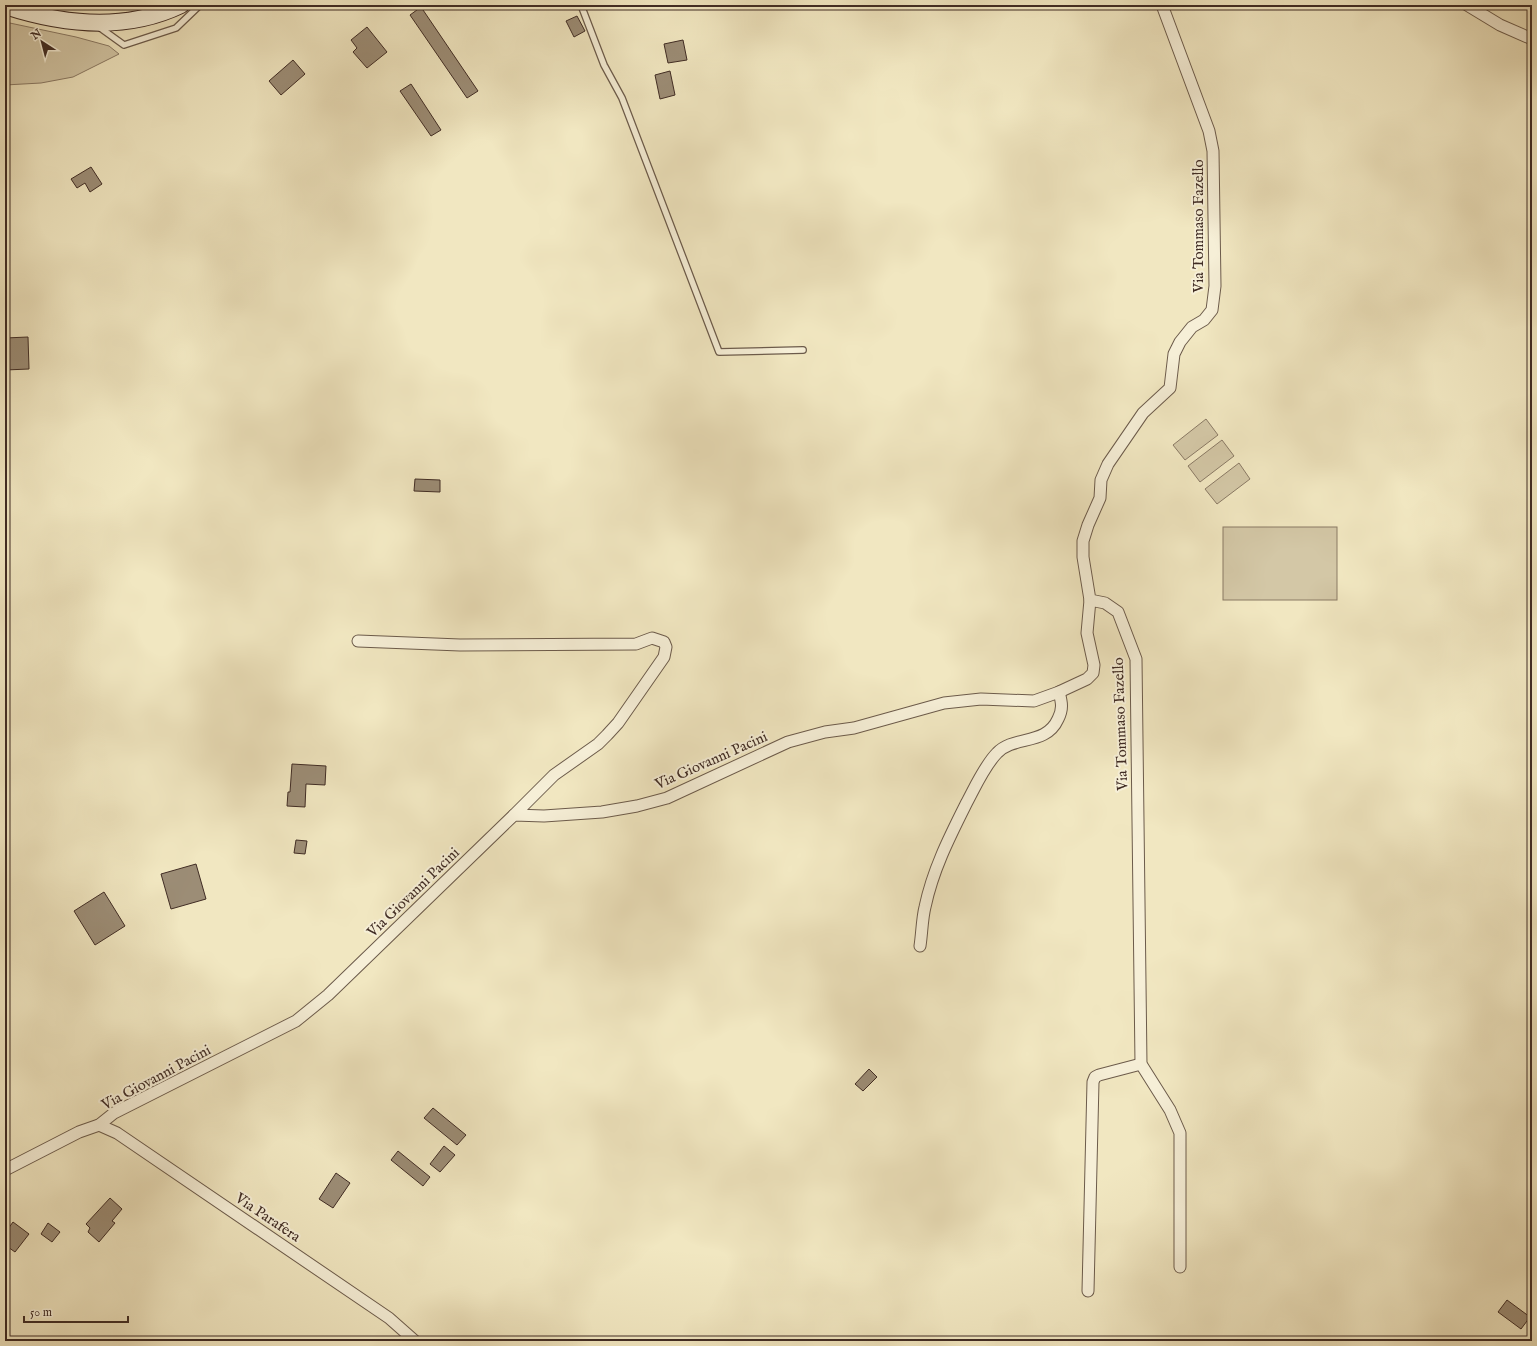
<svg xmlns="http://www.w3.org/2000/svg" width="1537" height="1346" font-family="'IM FELL English',serif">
<rect width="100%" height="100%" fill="#f1e7c1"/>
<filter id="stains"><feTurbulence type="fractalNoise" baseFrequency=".005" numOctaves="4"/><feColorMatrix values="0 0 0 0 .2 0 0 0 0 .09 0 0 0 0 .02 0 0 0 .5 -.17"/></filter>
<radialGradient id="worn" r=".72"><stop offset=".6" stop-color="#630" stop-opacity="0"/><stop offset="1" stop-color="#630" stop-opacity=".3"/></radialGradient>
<g fill="#d3c7a6" stroke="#8a7a65">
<polygon points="5,22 76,37 109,46 119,54 73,77 41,83 5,85"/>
<polygon points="1206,419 1218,435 1185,460 1173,445"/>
<polygon points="1222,440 1234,456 1200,482 1188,466"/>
<polygon points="1239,463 1250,479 1217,504 1205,489"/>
<rect x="1223" y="527" width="114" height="73"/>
</g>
<g fill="#9c8d76" stroke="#402c24">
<polygon points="421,7 478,91 467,98 410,15"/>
<polygon points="577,16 585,31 574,37 566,21"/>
<polygon points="367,27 387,52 367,68 353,52 357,48 351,40"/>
<polygon points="683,40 687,60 668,63 664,44"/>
<polygon points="293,60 305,74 281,95 269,81"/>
<polygon points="670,71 675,95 660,99 655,75"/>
<polygon points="411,84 441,130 431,136 400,91"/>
<polygon points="91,167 102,184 90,192 85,183 77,188 71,179"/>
<polygon points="28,337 29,369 5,370 5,338"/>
<polygon points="415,479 440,480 440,492 414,491"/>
<polygon points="292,764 326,766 325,785 306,784 305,807 287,806 288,792 290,792"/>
<polygon points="296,840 307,841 305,854 294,853"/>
<polygon points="196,864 206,899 171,909 161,874"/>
<polygon points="104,892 125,926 95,945 74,911"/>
<polygon points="869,1069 877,1077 863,1091 855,1084"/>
<polygon points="433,1108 466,1135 457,1145 424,1118"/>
<polygon points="444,1146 455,1155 440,1172 430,1164"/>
<polygon points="398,1151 430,1177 423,1186 391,1160"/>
<polygon points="336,1173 350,1183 333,1208 319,1199"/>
<polygon points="110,1198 122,1209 112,1221 115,1223 99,1242 88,1232 90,1228 86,1224"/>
<polygon points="13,1222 29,1234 15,1252 5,1245 5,1233"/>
<polygon points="48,1223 60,1232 52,1242 41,1234"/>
<polygon points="1507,1300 1530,1317 1521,1329 1498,1312"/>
</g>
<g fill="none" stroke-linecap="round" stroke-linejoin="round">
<g stroke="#6c5b4b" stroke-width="8">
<g id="service">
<polyline points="581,5 604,65 622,98 719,352 803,350"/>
<polyline points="99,27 124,45 176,28 200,5"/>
</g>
</g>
<g stroke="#6c5b4b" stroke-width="13">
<g id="minor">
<polyline points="1162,5 1209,131 1213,151 1215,286 1212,310 1204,320 1192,327 1180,342 1174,354 1170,388 1143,413 1108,464 1101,480 1100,498 1088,525 1083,541 1083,557 1090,600 1105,603 1118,612 1136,659 1141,1064 1170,1110 1180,1133 1180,1267"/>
<polyline points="1467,5 1500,25 1532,39"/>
<polyline points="358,641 460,645 636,644 652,638 664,642 666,647 664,657 618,723 607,735 598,744 554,775 514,815"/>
<path d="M920 946C922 933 922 919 925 907 933 869 950 836 967 802 975 787 985 765 997 753 1014 735 1046 746 1058 719 1063 709 1062 703 1059 692"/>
<polyline points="99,1125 117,1133 389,1318 415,1341"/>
<polyline points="5,1170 79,1132 99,1125 114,1113 296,1021 328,995 514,815 544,816 602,812 637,806 667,798 788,742 825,732 854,728 944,703 981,699 1034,701 1059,692 1087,679 1093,673 1094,665 1087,633 1090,600"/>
<polyline points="1088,1291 1093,1082 1095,1077 1099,1075 1141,1064"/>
</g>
</g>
<g stroke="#402c24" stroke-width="18">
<path id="secondary" d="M5 6C63 25 125 32 181 5"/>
</g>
<use href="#service" stroke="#f6efd7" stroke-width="5.5"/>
<use href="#minor" stroke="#f6efd7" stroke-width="11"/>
<use href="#secondary" stroke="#f6efd7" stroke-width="16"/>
</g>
<g text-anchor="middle" stroke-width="4" stroke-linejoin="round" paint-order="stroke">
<g font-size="15" fill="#402c24" stroke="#f6efd7">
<text transform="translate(1198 226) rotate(-90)" y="5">Via Tommaso Fazello</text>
<text transform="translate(1120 724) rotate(-92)" y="5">Via Tommaso Fazello</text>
<text transform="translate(711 760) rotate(-24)" y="5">Via Giovanni Pacini</text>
<text transform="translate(413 892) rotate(-44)" y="5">Via Giovanni Pacini</text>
<text transform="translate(156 1077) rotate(-28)" y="5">Via Giovanni Pacini</text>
<text transform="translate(268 1217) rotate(34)" y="5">Via Parafera</text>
</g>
</g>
<rect width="1537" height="1346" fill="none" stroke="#f1e7c1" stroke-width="20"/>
<rect x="6" y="6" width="1525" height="1334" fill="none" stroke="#402c24" stroke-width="2"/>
<rect x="10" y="10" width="1517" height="1326" fill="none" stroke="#402c24"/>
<g transform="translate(42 42) rotate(324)" stroke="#f6efd7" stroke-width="3" paint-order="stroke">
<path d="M0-3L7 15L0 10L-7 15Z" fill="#402c24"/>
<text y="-6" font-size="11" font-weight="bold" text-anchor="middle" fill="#402c24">N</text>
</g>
<path d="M24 1316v6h104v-6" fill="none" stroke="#402c24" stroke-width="2"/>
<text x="30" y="1316" font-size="12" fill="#402c24" stroke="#f6efd7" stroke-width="3" paint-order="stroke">50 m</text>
<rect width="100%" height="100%" filter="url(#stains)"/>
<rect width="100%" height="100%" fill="url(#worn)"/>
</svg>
